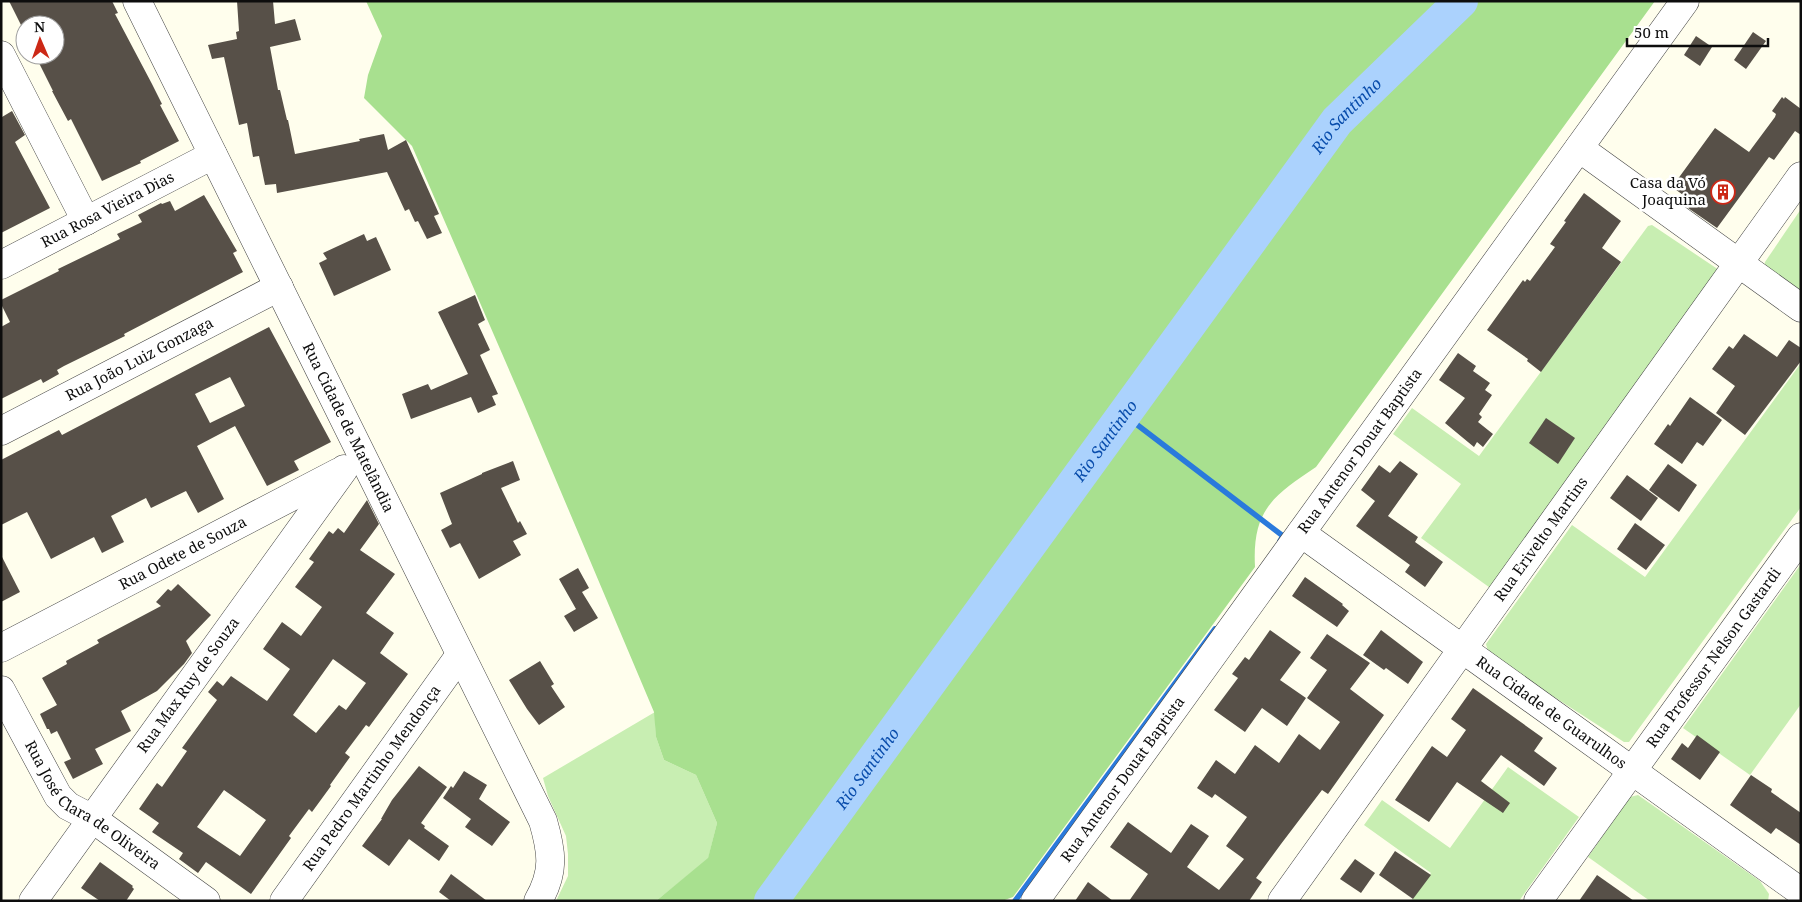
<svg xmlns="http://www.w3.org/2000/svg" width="1802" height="902" font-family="'Noto Serif',serif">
<rect width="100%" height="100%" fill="#fffeed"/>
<g fill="#c8eeb2">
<polygon points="1801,209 1801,295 1764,266 1765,262"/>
<polygon points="1652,225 1719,270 1493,590 1421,538 1461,484 1393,434 1412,408 1479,456 1648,226"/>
<polygon points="1801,363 1801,507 1629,742 1624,742 1489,655 1486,644 1572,525 1645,577"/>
<polygon points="1801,564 1801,704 1750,775 1683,728"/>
<polygon points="655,712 656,737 664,760 696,775 717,823 708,859 656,901 556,901 568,876 568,854 566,836 548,796 543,778"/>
<polygon points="1508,767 1579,817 1519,901 1411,901 1431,873 1364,825 1382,800 1450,848"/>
<polygon points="1638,795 1760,881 1769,894 1768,901 1650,901 1588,857 1630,797"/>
</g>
<path fill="#a8e08f" d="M366 1H1655L1316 467C1273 496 1252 510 1255 567L1013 897 1002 901H656L708 858 717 823 696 775 664 760 656 737 654 712 523 402 412 146 364 98 368 75 382 36Z"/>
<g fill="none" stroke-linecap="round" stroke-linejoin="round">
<g stroke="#2a7adc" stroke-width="5.5">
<polyline points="1123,414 1283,536 1280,541"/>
<polyline points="1015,901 1215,629"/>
</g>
<path stroke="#abd2fd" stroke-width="34" id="s1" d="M771 901 1337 121 1461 1"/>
</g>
<g fill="#575048" fill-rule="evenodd">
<polygon points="9,1 112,1 118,13 115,14 152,84 162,104 160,105 179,141 140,161 141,163 102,181 71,119 68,121 52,91 53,91 35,55 55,55 55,25 21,25"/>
<polygon points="237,1 273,1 275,24 295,19 301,40 270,47 278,90 280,90 287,120 288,120 295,154 360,141 359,139 384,134 388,150 406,140 439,214 434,216 442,233 427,239 418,221 415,222 409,209 405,211 387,172 277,193 276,184 265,185 259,156 253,157 247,123 239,125 224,57 212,59 208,45 237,39 236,32 239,31"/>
<polygon points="1753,32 1766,41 1746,69 1734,60"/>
<polygon points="1696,36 1712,47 1700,66 1684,55"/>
<polygon points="1782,97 1784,99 1785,97 1801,109 1801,135 1795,131 1774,160 1769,157 1717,228 1688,208 1693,202 1672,187 1715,128 1749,152 1775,117 1776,114 1772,111"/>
<polygon points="12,111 25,135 15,142 50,208 1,233 1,116 2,117"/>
<polygon points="1584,193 1621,221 1602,248 1621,262 1541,372 1527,361 1528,359 1487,330 1523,280 1525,282 1527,279 1530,281 1555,247 1550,244 1566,222 1564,221"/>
<polygon points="204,195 237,251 233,253 243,272 124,334 125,336 64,366 57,370 59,374 43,383 41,379 1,399 1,327 10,322 1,304 1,300 59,271 58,269 120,239 117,234 142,222 138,215 161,203 162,204 170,201 175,211"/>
<polygon points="364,234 367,241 376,237 391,270 334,296 319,263 327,259 323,253"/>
<polygon points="475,295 485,320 478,324 490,350 480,355 498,394 492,396 496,405 478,413 471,397 411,419 402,394 428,384 431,390 468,374 438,312"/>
<path d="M269 327 331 442 294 461 299 470 267 486 235 426 197 446 224 499 198 513 186 491 151 508 146 498 111 516 124 542 102 553 94 537 51 559 27 512 1 525V460L59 430 62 435ZM230 377 245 406 210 423 195 394Z"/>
<polygon points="1744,334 1777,357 1789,340 1801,348 1801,361 1745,435 1716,413 1735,386 1712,369 1729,346 1733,349"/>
<polygon points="1458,353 1476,366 1473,371 1490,383 1485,390 1492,395 1479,414 1482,417 1478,422 1493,434 1483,447 1477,442 1474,447 1445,423 1465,398 1439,380"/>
<polygon points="1690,397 1722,420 1703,446 1697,442 1682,464 1654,444 1668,424 1670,426"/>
<polygon points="1546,418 1575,438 1558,464 1529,443"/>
<polygon points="513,461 520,480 501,488 518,523 520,521 527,534 513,541 521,555 479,579 460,543 450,548 441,530 452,524 440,493 482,474 482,473"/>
<polygon points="1400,461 1418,474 1388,516 1418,537 1415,542 1443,562 1425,587 1405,572 1410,565 1356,526 1375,501 1361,490 1379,465 1390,473"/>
<polygon points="1668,464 1697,485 1679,512 1649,490"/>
<polygon points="1627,475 1658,498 1641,521 1610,498"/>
<path d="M367 500 379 524 360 550 395 574 366 613 394 633 380 653 408 674 369 727 366 725 345 753 350 757 330 785 331 786 312 812 309 809 289 836 291 838 251 894 206 862 198 873 179 859 183 853 152 832 159 823 139 809 157 783 162 787 187 751 182 748 217 700 208 692 217 681 223 686 231 676 267 701 290 669 263 649 282 622 301 636 322 607 295 587 314 562 309 559 329 531 333 534 338 528 344 533ZM333 659 366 683 346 710 339 705 316 733 293 715ZM224 790 266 820 240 856 197 827Z"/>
<polygon points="1635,523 1665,545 1646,570 1617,549"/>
<polygon points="1,555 20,592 1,602"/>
<polygon points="578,568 589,588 582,592 598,618 574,632 564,616 576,609 559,579"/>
<polygon points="1305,577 1343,604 1342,605 1349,611 1337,627 1292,596"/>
<polygon points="178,584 211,615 186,641 192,653 184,664 157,691 121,711 131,731 95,749 103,764 73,779 64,762 71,759 57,731 51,734 49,729 47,729 40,714 57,705 42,678 67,664 66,661 99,643 97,640 161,606 156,602 168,589 171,591"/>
<polygon points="1270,630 1301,652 1280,680 1306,698 1287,726 1262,708 1245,732 1214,710 1238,678 1232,674 1245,657 1249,660"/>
<polygon points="1381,630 1423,662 1408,684 1386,668 1384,670 1363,655"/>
<polygon points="1327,634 1370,663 1350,689 1384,715 1328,794 1322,790 1281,844 1256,878 1262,882 1249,901 1129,901 1148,874 1110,847 1128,822 1171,853 1191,824 1209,836 1187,867 1219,890 1244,859 1226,846 1247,817 1215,794 1212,798 1197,788 1216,760 1235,774 1255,745 1279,763 1299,734 1320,750 1340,722 1307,698 1327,670 1310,658"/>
<polygon points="540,661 554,684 551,686 565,707 539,725 527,709 509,680"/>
<polygon points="1473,688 1543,738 1534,751 1557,768 1544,786 1501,755 1481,781 1510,803 1503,813 1457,782 1429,822 1395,800 1432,746 1447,757 1466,730 1451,719"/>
<polygon points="1697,735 1720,752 1700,780 1671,759 1682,743 1688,748"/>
<polygon points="419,766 447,787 421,823 425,826 424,828 449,846 439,861 409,839 389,866 362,846 382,819 381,819 392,800"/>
<polygon points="464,771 487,785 479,799 510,822 492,846 465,827 471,819 443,798 451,786 453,788"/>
<polygon points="1751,775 1772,789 1771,792 1801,813 1801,845 1776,828 1771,834 1730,805"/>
<polygon points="1395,851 1431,875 1413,899 1379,875"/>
<polygon points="1355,859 1375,873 1361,893 1340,879"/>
<polygon points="100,862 133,886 132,887 134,889 126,901 100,901 81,888"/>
<polygon points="451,874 487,901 451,901 439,892"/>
<polygon points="1597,875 1634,901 1579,901"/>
<polygon points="1088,882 1113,901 1075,901"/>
</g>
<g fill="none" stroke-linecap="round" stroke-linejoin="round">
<g stroke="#404040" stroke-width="29">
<g id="minor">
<path id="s2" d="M137 1 543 821C552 852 555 872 538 901"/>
<polyline points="1,55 86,221"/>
<polyline points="1579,148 1801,308"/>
<path id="s3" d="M1 265 213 155"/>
<path id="s4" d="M1 431 279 287"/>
<path id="s5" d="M1301 533 1801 892"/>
<path id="s6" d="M1 648 339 472"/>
<path id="s7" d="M1 690 58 796 68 806 93 819 206 901"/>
<path id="s8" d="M33 901 344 469"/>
<path id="s9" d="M284 901 460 655"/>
<path id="s10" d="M1035 901 1685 1"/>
<path id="s11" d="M1282 901 1801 176"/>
<path id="s12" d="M1538 901 1801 537"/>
</g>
</g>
<use href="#minor" stroke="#fff" stroke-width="28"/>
</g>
<defs>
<g id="building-ring" transform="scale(1.25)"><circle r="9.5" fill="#fff" stroke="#cc2816" stroke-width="1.5"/><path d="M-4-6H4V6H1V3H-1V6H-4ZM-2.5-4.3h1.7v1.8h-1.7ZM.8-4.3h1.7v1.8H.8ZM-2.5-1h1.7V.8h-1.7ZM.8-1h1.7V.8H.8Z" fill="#cc2816"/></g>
</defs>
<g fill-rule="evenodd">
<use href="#building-ring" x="1723" y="192"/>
</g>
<g text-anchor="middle" stroke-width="5" stroke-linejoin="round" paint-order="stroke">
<g font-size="15" fill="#0d0d0d" stroke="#fff" text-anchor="end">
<text x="1706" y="188">Casa da Vó<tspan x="1706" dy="17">Joaquina</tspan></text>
</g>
<g font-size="15" fill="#0d0d0d" stroke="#fff">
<text dy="5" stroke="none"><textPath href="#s3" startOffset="120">Rua Rosa Vieira Dias</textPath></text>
<text dy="5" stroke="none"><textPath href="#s4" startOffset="156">Rua João Luiz Gonzaga</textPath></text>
<text dy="5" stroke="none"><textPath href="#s2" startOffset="476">Rua Cidade de Matelândia</textPath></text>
<text dy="5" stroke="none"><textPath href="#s10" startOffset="555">Rua Antenor Douat Baptista</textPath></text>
<text dy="5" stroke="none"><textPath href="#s11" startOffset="445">Rua Erivelto Martins</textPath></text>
<text dy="5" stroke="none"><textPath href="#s6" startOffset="205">Rua Odete de Souza</textPath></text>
<text dy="5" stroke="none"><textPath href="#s12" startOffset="300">Rua Professor Nelson Gastardi</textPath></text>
<text dy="5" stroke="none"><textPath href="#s8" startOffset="266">Rua Max Ruy de Souza</textPath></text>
<text dy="5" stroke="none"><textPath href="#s5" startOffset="308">Rua Cidade de Guarulhos</textPath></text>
<text dy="5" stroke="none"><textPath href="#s9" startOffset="151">Rua Pedro Martinho Mendonça</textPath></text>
<text dy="5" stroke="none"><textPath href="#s10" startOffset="150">Rua Antenor Douat Baptista</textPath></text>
<text dy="5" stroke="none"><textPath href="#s7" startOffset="151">Rua José Clara de Oliveira</textPath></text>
</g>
<g font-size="16" font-style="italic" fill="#094dac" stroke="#fff">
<text dy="6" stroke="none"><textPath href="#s1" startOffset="974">Rio Santinho</textPath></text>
<text dy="6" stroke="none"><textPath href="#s1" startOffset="569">Rio Santinho</textPath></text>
<text dy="6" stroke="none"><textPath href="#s1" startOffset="164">Rio Santinho</textPath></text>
</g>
</g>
<rect width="1802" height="902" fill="none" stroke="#0d0d0d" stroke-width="5"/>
<g transform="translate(40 40) rotate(358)"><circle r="24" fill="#ffffff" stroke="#9e9e9e"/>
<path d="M0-4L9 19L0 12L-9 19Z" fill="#cc2816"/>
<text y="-8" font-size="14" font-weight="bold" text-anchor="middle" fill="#0d0d0d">N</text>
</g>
<path d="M1627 38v8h141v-8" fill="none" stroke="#0d0d0d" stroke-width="2.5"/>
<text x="1634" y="38" font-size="15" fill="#0d0d0d" stroke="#ffffff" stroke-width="4" paint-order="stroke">50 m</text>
</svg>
